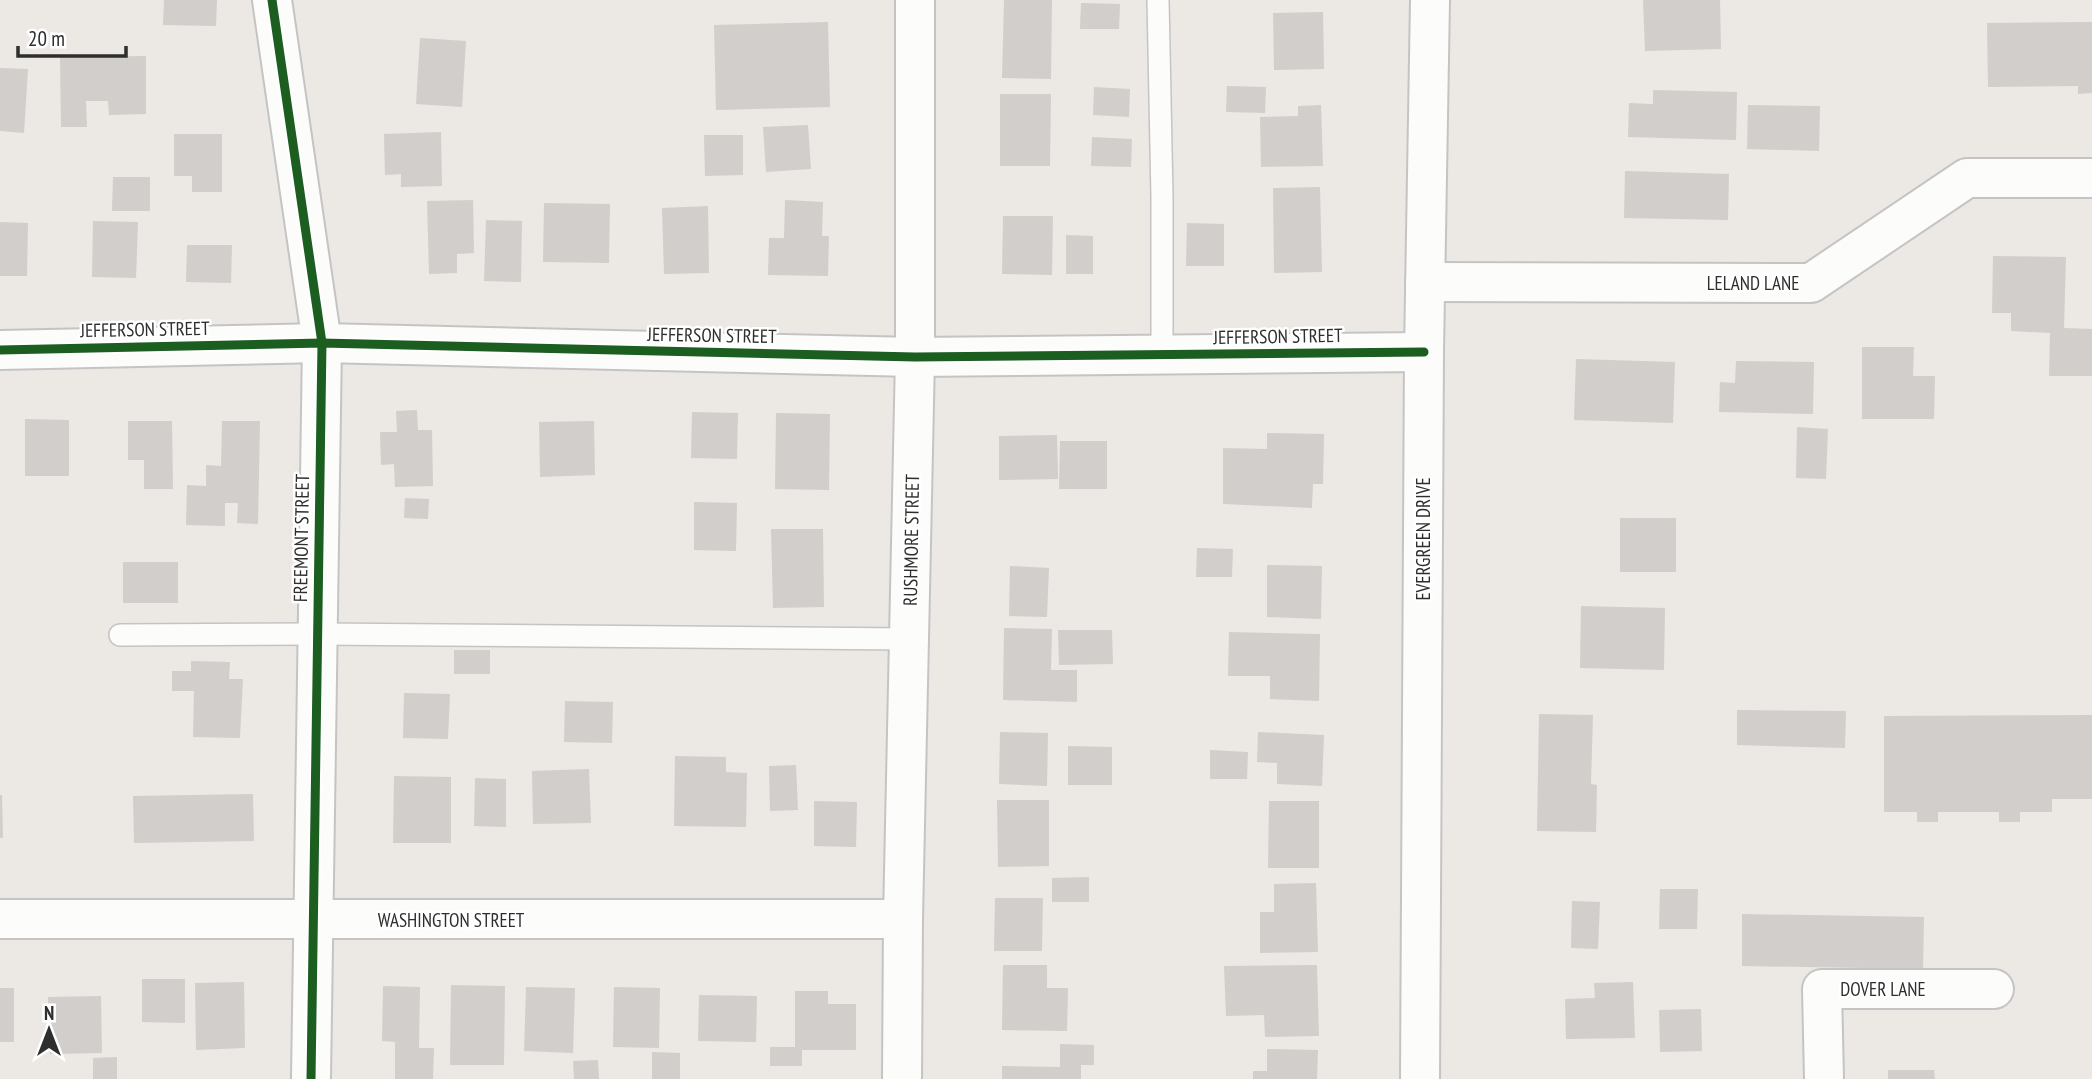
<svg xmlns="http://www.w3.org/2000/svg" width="2092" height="1079" font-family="'PT Sans Narrow',sans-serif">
<rect width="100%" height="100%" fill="#ece8e4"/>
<g fill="#d1cecb">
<polygon points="164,0 217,0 216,26 163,25"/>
<polygon points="1004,0 1052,0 1051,79 1002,78"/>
<polygon points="1643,0 1720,0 1721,49 1645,51"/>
<polygon points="1081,3 1120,4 1119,29 1080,29"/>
<polygon points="1323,12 1324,69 1274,70 1273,13"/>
<polygon points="828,22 830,107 716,110 714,25"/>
<polygon points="2092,22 2092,93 2078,94 2078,86 1988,87 1987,23"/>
<polygon points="420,38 466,41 462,107 416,104"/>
<polygon points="146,56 146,114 109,115 108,101 86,101 87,127 61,127 60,57"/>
<polygon points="0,68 28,69 24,133 0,131"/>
<polygon points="1227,86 1266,87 1265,113 1226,112"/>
<polygon points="1094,87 1130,89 1129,117 1093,115"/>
<polygon points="1653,90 1737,92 1736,140 1628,137 1629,103 1653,104"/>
<polygon points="1000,94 1051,94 1050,166 1000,166"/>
<polygon points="1321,105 1323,166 1261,167 1260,117 1298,116 1298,106"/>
<polygon points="1748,105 1820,106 1819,151 1747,149"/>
<polygon points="808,125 811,169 766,172 763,127"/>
<polygon points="441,132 442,186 401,187 401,174 385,175 384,134"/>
<polygon points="174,134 222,134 222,192 192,192 192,176 174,176"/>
<polygon points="704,135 743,135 743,175 705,176"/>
<polygon points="1092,137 1132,139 1131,167 1091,166"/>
<polygon points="1625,171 1729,174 1728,220 1624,218"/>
<polygon points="113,177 150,177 150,211 112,211"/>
<polygon points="1320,187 1322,272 1274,273 1273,188"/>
<polygon points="473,200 474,253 457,254 457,273 429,274 427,201"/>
<polygon points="785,200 823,202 822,236 829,236 828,276 768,275 769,238 784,238"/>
<polygon points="544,203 610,204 609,263 543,262"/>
<polygon points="708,206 709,273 664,274 662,208"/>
<polygon points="1003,216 1053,216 1052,275 1002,274"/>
<polygon points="486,220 522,221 521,282 484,281"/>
<polygon points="93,221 138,222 136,278 92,277"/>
<polygon points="0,222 28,223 27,276 0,276"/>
<polygon points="1187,223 1224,224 1224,266 1186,266"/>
<polygon points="1066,235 1093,236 1093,274 1066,274"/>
<polygon points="187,245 232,245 231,283 186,282"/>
<polygon points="1993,256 2066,257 2064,328 2092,329 2092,376 2049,376 2050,333 2011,331 2011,313 1992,313"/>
<polygon points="1862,347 1914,347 1913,376 1935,376 1934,419 1862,419"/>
<polygon points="1576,359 1675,362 1673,423 1574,420"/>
<polygon points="1736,361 1814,362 1813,414 1719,412 1720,382 1735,383"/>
<polygon points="417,410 418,430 432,430 433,486 395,487 394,464 381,465 380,432 397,432 396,411"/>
<polygon points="692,412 738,413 737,459 691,458"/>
<polygon points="776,413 830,414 829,490 775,489"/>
<polygon points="25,419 69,420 69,476 25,476"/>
<polygon points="128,421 172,421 173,489 144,489 144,460 128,460"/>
<polygon points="222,421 260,421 258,524 237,523 238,503 225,503 225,526 186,525 187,485 206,486 206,465 221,466"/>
<polygon points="594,421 595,475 540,477 539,422"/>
<polygon points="1797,427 1828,429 1826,479 1796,478"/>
<polygon points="1267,433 1324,434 1323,484 1313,484 1312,508 1223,504 1223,448 1267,449"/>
<polygon points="1057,435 1058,479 999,480 999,436"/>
<polygon points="1060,441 1107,441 1107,489 1059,489"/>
<polygon points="405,498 429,499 428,519 404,518"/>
<polygon points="694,502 737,503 736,551 694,550"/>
<rect x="1620" y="518" width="56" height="54"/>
<polygon points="771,529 823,529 824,607 773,608"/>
<polygon points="1197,548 1233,549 1232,577 1196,577"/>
<rect x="123" y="562" width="55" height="41"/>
<polygon points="1267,565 1322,566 1321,619 1267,617"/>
<polygon points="1010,566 1049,568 1047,617 1009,616"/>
<polygon points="1581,606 1665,608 1664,670 1580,668"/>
<polygon points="1004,628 1052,629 1051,670 1077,670 1077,702 1003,700"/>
<polygon points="1058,630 1112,630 1113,664 1059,665"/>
<polygon points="1229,632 1320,634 1319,701 1270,699 1270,676 1228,676"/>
<rect x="454" y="650" width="36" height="24"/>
<polygon points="191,661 230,662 229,679 243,679 240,738 193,737 194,691 172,691 172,671 191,671"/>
<polygon points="404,693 450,694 448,739 403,738"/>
<polygon points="565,701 613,702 612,743 564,742"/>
<polygon points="1737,710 1846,711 1845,748 1737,745"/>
<polygon points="1539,714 1593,715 1591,784 1597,785 1596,832 1537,831"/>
<polygon points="2092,715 2092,799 2052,799 2052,812 2020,812 2020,822 1999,822 1999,812 1938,812 1938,822 1917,822 1917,812 1884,812 1884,716"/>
<polygon points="1000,732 1048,733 1047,786 999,784"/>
<polygon points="1258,732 1324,735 1322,786 1277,784 1277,763 1257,762"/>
<polygon points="1068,746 1112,747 1112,785 1068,785"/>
<polygon points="1210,750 1248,752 1247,779 1210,779"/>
<polygon points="675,756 726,757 726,772 747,773 746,827 674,826"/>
<polygon points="796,765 798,810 770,811 769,766"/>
<polygon points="589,769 591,823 533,824 532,771"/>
<polygon points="394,776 451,777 451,843 393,843"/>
<polygon points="475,778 506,779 506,827 474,826"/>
<polygon points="253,794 254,841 134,843 133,796"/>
<polygon points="0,795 2,795 3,838 0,838"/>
<polygon points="997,800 1049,800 1049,866 998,867"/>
<polygon points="814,801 857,802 856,847 814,846"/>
<polygon points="1269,801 1319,801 1319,868 1268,868"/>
<polygon points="1089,877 1089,902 1052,902 1052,878"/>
<polygon points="1316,883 1318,952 1260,953 1260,912 1274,912 1274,884"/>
<polygon points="1660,889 1698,889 1697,929 1659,929"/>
<polygon points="995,898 1043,898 1042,951 994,951"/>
<polygon points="1572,901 1600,902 1598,949 1571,948"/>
<polygon points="1742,914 1924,917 1923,969 1742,966"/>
<polygon points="1003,965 1047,965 1047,988 1068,988 1067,1031 1002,1030"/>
<polygon points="1317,965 1319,1036 1265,1037 1264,1015 1226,1016 1224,966"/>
<polygon points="142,979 185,979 185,1023 142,1022"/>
<polygon points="244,982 245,1048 196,1050 195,983"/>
<polygon points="1633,982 1635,1038 1566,1039 1565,999 1595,998 1594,983"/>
<polygon points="451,985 505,986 504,1065 450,1065"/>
<polygon points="383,986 420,987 419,1048 434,1048 433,1079 395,1079 395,1042 382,1041"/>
<polygon points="526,987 575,988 573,1053 524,1051"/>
<polygon points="614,987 660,988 659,1048 613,1047"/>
<rect x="0" y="988" width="14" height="54"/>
<polygon points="795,991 828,991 828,1004 856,1004 856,1050 802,1050 802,1066 770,1066 770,1047 795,1047"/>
<polygon points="699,995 757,996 756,1042 698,1041"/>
<polygon points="101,996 102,1053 50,1054 48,997"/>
<polygon points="1701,1009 1702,1051 1660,1052 1659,1010"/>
<polygon points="1060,1044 1094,1045 1094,1065 1081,1065 1081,1079 1002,1079 1002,1066 1060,1067"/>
<polygon points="1267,1049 1318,1050 1317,1079 1253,1079 1253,1071 1267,1071"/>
<polygon points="652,1052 680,1053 680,1079 652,1079"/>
<polygon points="117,1057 117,1079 93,1079 93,1058"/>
<polygon points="598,1060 599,1079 574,1079 573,1061"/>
<polygon points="1888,1070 1934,1070 1935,1079 1888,1079"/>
</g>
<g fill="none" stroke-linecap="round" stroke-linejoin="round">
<g stroke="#c5c4c5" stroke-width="24">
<g id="service">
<polyline points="1158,0 1162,197 1162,355"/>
<polyline points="120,635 318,634 909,639"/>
</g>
</g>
<g stroke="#c5c4c5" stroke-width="42">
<g id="minor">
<polyline points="272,0 322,343 311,1079"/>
<polyline points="1425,282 1811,283 1967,178 2092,178"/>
<polyline points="0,350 322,343 915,357 1424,352"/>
<polyline points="0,919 903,919"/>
<polyline points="902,1079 903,919 915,357 915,0"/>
<polyline points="1420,1079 1424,352 1430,0"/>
<polyline points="1824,1079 1822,989 1994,989"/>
</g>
</g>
<use href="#service" stroke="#fcfcfb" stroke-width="21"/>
<use href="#minor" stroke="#fcfcfb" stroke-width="38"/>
<g stroke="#fff" stroke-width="13">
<g id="cycleway">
<polyline points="272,0 322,343 311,1079"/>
<polyline points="0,350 322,343 915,357 1424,352"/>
</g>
</g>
<use href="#cycleway" stroke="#1b5e20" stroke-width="9"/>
</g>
<g text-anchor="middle" stroke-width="5" stroke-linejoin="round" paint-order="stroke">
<g font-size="19" fill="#2e2e2e" stroke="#fff">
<text x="1753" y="290">LELAND LANE</text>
<text transform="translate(145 329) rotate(-1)" y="7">JEFFERSON STREET</text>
<text transform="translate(712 335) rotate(1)" y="7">JEFFERSON STREET</text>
<text transform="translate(1278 336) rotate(-1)" y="7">JEFFERSON STREET</text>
<text transform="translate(301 538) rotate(-89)" y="7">FREEMONT STREET</text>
<text transform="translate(1423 539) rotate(-90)" y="7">EVERGREEN DRIVE</text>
<text transform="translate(911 540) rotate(-89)" y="7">RUSHMORE STREET</text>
<text x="451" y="927">WASHINGTON STREET</text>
<text x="1883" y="996">DOVER LANE</text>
</g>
</g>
<g transform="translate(49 1030)" stroke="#ffffff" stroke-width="5" paint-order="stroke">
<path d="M0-5L12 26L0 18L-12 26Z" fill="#2e2e2e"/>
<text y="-10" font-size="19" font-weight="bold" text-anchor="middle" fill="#2e2e2e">N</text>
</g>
<path d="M18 46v10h108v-10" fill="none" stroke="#2e2e2e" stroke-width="3.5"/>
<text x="28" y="46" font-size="21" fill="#2e2e2e" stroke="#ffffff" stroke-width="5" paint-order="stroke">20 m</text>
</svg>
